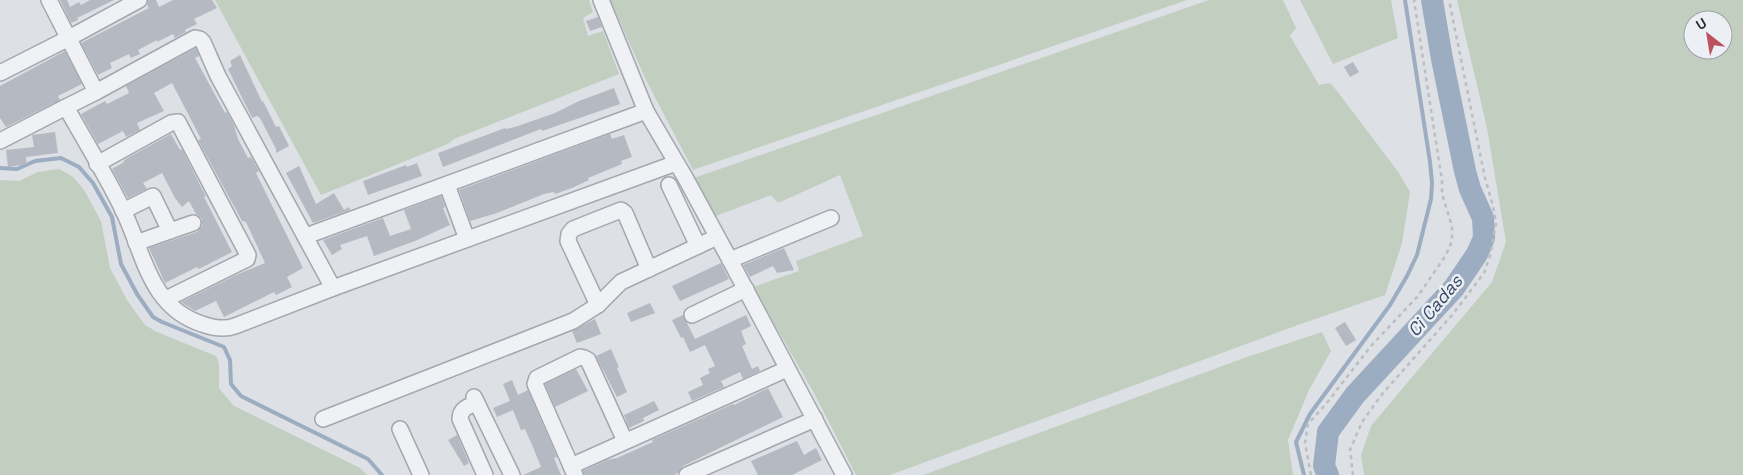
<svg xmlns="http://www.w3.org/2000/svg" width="1743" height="475" font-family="'Space Grotesk',sans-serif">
<rect width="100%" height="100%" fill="#dde0e5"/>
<g fill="#c2cebf" fill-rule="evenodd">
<polygon points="215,0 589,0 593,12 583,18 588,36 603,31 619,74 454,139 448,144 321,195"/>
<polygon points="610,0 1187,0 693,170 647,82"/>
<polygon points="1209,0 1283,0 1296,28 1290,36 1319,85 1330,83 1337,91 1399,173 1410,192 1402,243 1385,295 1295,326 890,475 856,475 814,393 753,287 799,271 796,261 863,236 840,175 778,203 771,195 713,217 691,179"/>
<polygon points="1300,0 1391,0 1398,38 1333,64"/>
<path d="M1457 0H1743V475H1364L1361 455 1371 426 1492 282 1506 242 1487 128ZM1693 20H1723V50H1693Z"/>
<polygon points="59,169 72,176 84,190 101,221 110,268 127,300 145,325 157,332 216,356 219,363 219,388 234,406 360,468 367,475 0,475 0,180 19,181 38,172"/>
<polygon points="1322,332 1331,351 1309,390 1288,440 1293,475 923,475 1247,357"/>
</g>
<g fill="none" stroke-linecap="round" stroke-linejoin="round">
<g stroke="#9cadc1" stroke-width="4">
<polyline points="0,168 17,169 35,161 61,158 79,167 93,183 112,217 121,264 137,294 153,317 162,322 224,347 230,360 231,384 241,396 368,459 382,475"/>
<polyline points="1304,475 1296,442 1310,414 1390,305 1407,276 1417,255 1431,199 1432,183 1430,162 1405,0"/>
</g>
<polyline stroke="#9cadc1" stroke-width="22" points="1328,475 1324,466 1328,432 1355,395 1454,288 1477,254 1484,238 1483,218 1470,189 1465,171 1442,59 1432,0"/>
</g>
<g fill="#b5b9c1">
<polygon points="60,0 67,0 70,7 79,2 81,5 90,0 114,0 77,18 78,20 71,23"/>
<polygon points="148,0 156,0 159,7 173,0 212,0 217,8 194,19 197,24 185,30 186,32 175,38 173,34 157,42 157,40 138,50 140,54 131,58 129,54 110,63 112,68 98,75 81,43 149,8 147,5"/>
<polygon points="598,17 602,27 590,31 586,21"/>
<polygon points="196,48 199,56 195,58 225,113 227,112 234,125 238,139 248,158 251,157 259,171 256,173 303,268 287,277 292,287 276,295 274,292 224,317 216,301 195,311 181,302 236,275 265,263 246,222 242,221 198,140 201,139 172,83 154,93 164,111 137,123 140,130 126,137 123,131 98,144 81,114 105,101 107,104 129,93 126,86"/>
<polygon points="65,51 82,84 58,96 60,100 6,127 0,118 0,86"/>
<polygon points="240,55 262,102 263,101 276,127 279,126 289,146 276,153 276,149 260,118 257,116 252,118 228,69 232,66 230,61"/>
<polygon points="1353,62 1359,72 1350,77 1344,67"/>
<polygon points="614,88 620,104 542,131 541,129 443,167 438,153 505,128 506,129 515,127 555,113 579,101"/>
<polygon points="55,132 58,153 26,157 27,164 8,167 6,150 34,147 32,135"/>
<polygon points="171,134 180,150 182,149 200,185 206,196 204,197 232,252 199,269 197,267 165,283 149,248 197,232 202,226 202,219 196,214 189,201 182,207 175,198 162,173 143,183 147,189 128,198 112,169 124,162 124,160"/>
<polygon points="610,134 612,139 624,135 632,157 621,161 622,164 588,178 589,180 572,188 555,194 554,192 544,194 497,213 470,221 459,190"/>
<polygon points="417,163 422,176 368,195 363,181 406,165 407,167"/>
<polygon points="299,166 316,204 334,193 344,210 349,207 350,210 313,223 286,173"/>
<polygon points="441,196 445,207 443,208 450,225 415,241 374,256 367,236 340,245 342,249 332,255 323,240 383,218 390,236 411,229 404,210"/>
<polygon points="784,248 794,270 777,273 773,266 750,277 743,265"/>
<polygon points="721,263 729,279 680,301 672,286"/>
<polygon points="650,303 655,313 631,322 627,313"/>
<polygon points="683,315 695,339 746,315 751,326 741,331 746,344 742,346 752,369 758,366 760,371 743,379 740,372 721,381 724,387 692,401 688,392 703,385 700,378 710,373 708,369 715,366 705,345 690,352 683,337 681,338 672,320"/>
<polygon points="595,319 601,334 577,343 572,331"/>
<polygon points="1345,322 1356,340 1346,346 1335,328"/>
<polygon points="611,349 619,367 617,368 627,392 617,397 596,356"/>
<polygon points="576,369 588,391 555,407 545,384"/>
<polygon points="512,380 518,395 528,390 557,457 554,458 561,475 523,475 541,467 533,447 525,429 521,430 513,410 497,417 493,408 510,401 503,384"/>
<polygon points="768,388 783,417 683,466 678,473 674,475 584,475 583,471 607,460 617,458 653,442 652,440 733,404 734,405"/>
<polygon points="654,401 659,410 643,418 644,421 629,428 624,415"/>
<polygon points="457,435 469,463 464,466 448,440"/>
<polygon points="797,441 804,455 816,448 822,460 792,475 758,475 751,461"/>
</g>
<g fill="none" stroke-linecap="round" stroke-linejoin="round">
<g stroke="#a3a7ae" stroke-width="18">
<g id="minor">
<path d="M49 0 96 92 66 107C85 141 106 175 123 210 144 253 149 307 202 324 213 328 224 330 235 326L333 288 676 163"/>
<polyline points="601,0 646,111 686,179 730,260 844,475"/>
<polyline points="0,73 69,38 139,0"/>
<polyline points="96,92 195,38 200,39 203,42 218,76 333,288"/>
<polyline points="0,141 66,107"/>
<polyline points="97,164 171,123 178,122 248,255 247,259 166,299"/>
<polyline points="447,185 467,239"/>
<polyline points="669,185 698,246"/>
<polyline points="123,211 153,196 170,231 136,243"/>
<polyline points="170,231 193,223"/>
<polyline points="306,236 646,111"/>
<polyline points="730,260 831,218"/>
<polyline points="598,305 568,241 569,234 573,229 621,210 625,213 649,269"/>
<polyline points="692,315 746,289"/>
<polyline points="474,397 512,475"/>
<path d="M477 403C468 406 460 409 460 419L485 475"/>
<polyline points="323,419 573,321 598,305 621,282 717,237"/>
<polyline points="400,429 421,475"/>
<polyline points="571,466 787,369"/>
<polyline points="575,475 535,384 537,378 580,357 584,358 588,360 625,441"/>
<polyline points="687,475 815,419"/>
</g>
</g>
<g stroke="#bbbec3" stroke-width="2.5" stroke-dasharray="4 4" stroke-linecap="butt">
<polyline points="1311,475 1305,443 1308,424 1326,404 1371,346 1418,296 1446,255 1452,241 1452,226 1442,194 1442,181 1414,0"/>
<polyline points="1353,475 1350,450 1362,422 1383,393 1453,314 1484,273 1490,256 1496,223 1493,206 1485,178 1449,0"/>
</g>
<use href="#minor" stroke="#eff1f4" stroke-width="15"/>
</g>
<g text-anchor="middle" stroke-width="5" stroke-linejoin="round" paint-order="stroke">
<g font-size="18" font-style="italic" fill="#384c68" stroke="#eceff3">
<text transform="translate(1435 306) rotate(-50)" y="6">Ci Cadas</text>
</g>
</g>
<g transform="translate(1708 35) rotate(329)"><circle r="24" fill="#eceff3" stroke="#9ea2a9"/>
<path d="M0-4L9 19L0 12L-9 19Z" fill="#bc505d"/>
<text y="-8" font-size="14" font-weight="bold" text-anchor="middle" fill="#282e39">U</text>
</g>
</svg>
